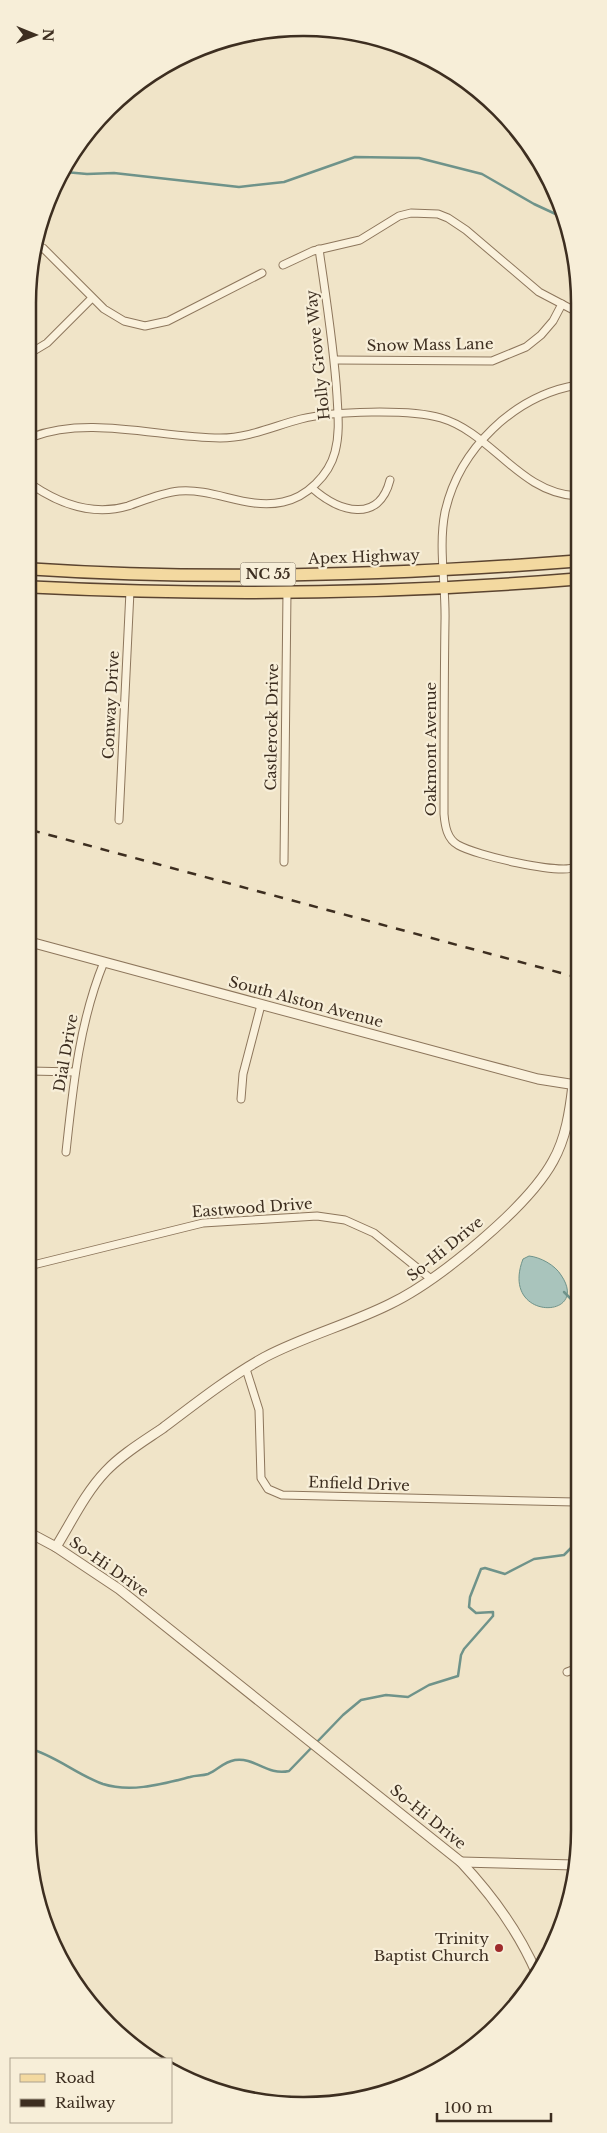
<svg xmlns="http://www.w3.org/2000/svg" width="607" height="2133" font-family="'Libre Baskerville',serif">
<rect width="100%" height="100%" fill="#f0e4c8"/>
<path fill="#a9c4bc" stroke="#6f938a" d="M529 1256C540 1257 555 1265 561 1275 592 1320 499 1322 523 1259Z"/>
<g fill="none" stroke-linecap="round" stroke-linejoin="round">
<g stroke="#6f938a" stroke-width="2.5">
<polyline points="65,172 87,174 114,173 239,187 284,182 355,157 419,158 482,174 534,204 562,217"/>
<polyline points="564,1292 575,1303"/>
<path d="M28 1748C55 1755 77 1775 103 1784 131 1793 162 1784 190 1777 196 1775 202 1776 208 1774 218 1770 223 1762 235 1760 255 1757 267 1776 289 1771L343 1715 361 1700 386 1695 408 1697 429 1685 458 1676 461 1655 464 1649 493 1616V1612L476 1613 469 1607 470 1597 481 1569 485 1568 505 1574 534 1559 564 1555 575 1544"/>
<polyline points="267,2100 290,2097 311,2102"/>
</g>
<g stroke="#8d765c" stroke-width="9">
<g id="minor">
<polyline points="35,246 43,248 104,309 124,321 145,326 168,321 262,273"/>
<polyline points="283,265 313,251 360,240 399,216 411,213 438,214 448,218 466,230 539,292 577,312"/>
<polyline points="32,352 47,343 92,298"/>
<polyline points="335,360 492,361 526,347 541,335 553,321 562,304"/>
<path d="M32 437C89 415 161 438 220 438 249 438 274 426 301 419 333 411 410 409 441 418 492 433 519 493 577 496"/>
<path d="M32 485C60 504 94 516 128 506 145 500 161 493 179 491 215 488 247 510 283 502 307 497 329 475 335 452 340 433 338 415 337 396 334 347 326 298 319 249"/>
<path d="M312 488C339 512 379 524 390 480"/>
<polyline points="119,820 130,591"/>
<polyline points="284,862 287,592"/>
<path d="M576 867C559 875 475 855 458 845 447 839 445 826 444 814 444 750 444 686 445 621 446 586 438 547 445 512 459 449 514 396 577 385"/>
<polyline points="30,1071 75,1072"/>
<polyline points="241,1099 243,1074 261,1005"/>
<path d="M66 1152C73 1087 79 1023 104 962"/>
<polyline points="29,1266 203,1223 317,1216 345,1220 374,1233 431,1279"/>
<polyline points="246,1369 259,1410 261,1478 268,1489 282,1495 575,1502"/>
<polyline points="567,1672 575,1669"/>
</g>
</g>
<g stroke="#8d765c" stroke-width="11">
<g id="tertiary">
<polyline points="30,942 478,1063 538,1079 576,1085"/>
<path d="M28 1532 56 1547 119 1589 461 1862C492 1895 519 1932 537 1974"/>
<path d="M56 1547C72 1521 85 1493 106 1471 122 1454 144 1441 163 1428 196 1403 229 1377 265 1357 305 1336 350 1324 390 1304 438 1281 528 1207 553 1161 566 1138 570 1111 573 1085"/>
<polyline points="461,1862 574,1865"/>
</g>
</g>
<g stroke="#5b4430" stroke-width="14">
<g id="primary">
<path d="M32 569C213 581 396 575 577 561"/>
<path d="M32 587C213 596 396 594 577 579"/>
</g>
</g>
<use href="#minor" stroke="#faf1dc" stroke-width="7"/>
<use href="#tertiary" stroke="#faf1dc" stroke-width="9"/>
<use href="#primary" stroke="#f3d9a0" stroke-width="11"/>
<polyline stroke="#3d2e20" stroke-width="2.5" stroke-dasharray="9 9" stroke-linecap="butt" points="31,830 576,977"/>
</g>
<circle fill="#9e2a2b" stroke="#f7eed8" stroke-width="2" cx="499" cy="1948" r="5"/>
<g text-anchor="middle" stroke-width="4.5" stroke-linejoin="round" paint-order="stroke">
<rect fill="#f7eed8" stroke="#756857" stroke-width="1" x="240.5" y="562.5" width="55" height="23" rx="4"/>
<g font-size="14" font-weight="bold" fill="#3d2e20">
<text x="268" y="579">NC 55</text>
</g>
<g font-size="15" fill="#3d2e20" stroke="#f7eed8">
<text transform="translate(430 345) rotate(-1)" y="5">Snow Mass Lane</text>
<text transform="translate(318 355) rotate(-96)" y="5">Holly Grove Way</text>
<text transform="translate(364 557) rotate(-2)" y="5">Apex Highway</text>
<text transform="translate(111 705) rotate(-87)" y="5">Conway Drive</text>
<text transform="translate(272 727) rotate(-89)" y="5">Castlerock Drive</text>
<text transform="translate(431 749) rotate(-90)" y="5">Oakmont Avenue</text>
<text transform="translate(306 1002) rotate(15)" y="5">South Alston Avenue</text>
<text transform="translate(66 1053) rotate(-80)" y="5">Dial Drive</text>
<text transform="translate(252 1208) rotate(-4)" y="5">Eastwood Drive</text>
<text transform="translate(445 1249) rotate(-39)" y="5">So-Hi Drive</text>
<text transform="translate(359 1484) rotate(2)" y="5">Enfield Drive</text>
<text transform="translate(109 1567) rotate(35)" y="5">So-Hi Drive</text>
<text transform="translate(428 1817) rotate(39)" y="5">So-Hi Drive</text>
</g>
<g font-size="15" fill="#3d2e20" stroke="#f7eed8" text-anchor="end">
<text x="489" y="1944">Trinity<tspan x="489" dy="17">Baptist Church</tspan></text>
</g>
</g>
<path d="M0 0H607V2133H0ZM303 36H304A267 267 0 0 1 571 303V1830A267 267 0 0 1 304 2097H303A267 267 0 0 1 36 1830V303A267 267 0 0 1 303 36Z" fill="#f7eed8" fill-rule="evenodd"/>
<path fill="none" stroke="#3d2e20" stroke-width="2.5" d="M303 36H304A267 267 0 0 1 571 303V1830A267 267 0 0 1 304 2097H303A267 267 0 0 1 36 1830V303A267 267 0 0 1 303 36Z"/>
<rect x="10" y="2058" width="162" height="65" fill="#f7eed8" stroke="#ada18e"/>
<rect x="20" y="2074" width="25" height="8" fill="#f3d9a0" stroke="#ada18e"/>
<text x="55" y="2083" font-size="15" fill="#3d2e20">Road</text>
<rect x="20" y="2099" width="25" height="8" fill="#3d2e20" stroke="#ada18e"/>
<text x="55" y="2108" font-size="15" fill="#3d2e20">Railway</text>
<g transform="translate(35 35) rotate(91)" stroke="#f7eed8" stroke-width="4" paint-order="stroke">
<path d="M0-4L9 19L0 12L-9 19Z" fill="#3d2e20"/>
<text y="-8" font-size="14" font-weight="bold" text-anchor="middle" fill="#3d2e20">N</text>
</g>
<path d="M437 2113v8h114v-8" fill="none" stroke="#3d2e20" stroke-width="2.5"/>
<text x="444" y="2113" font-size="15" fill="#3d2e20" stroke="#f7eed8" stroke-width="4" paint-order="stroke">100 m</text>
</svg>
